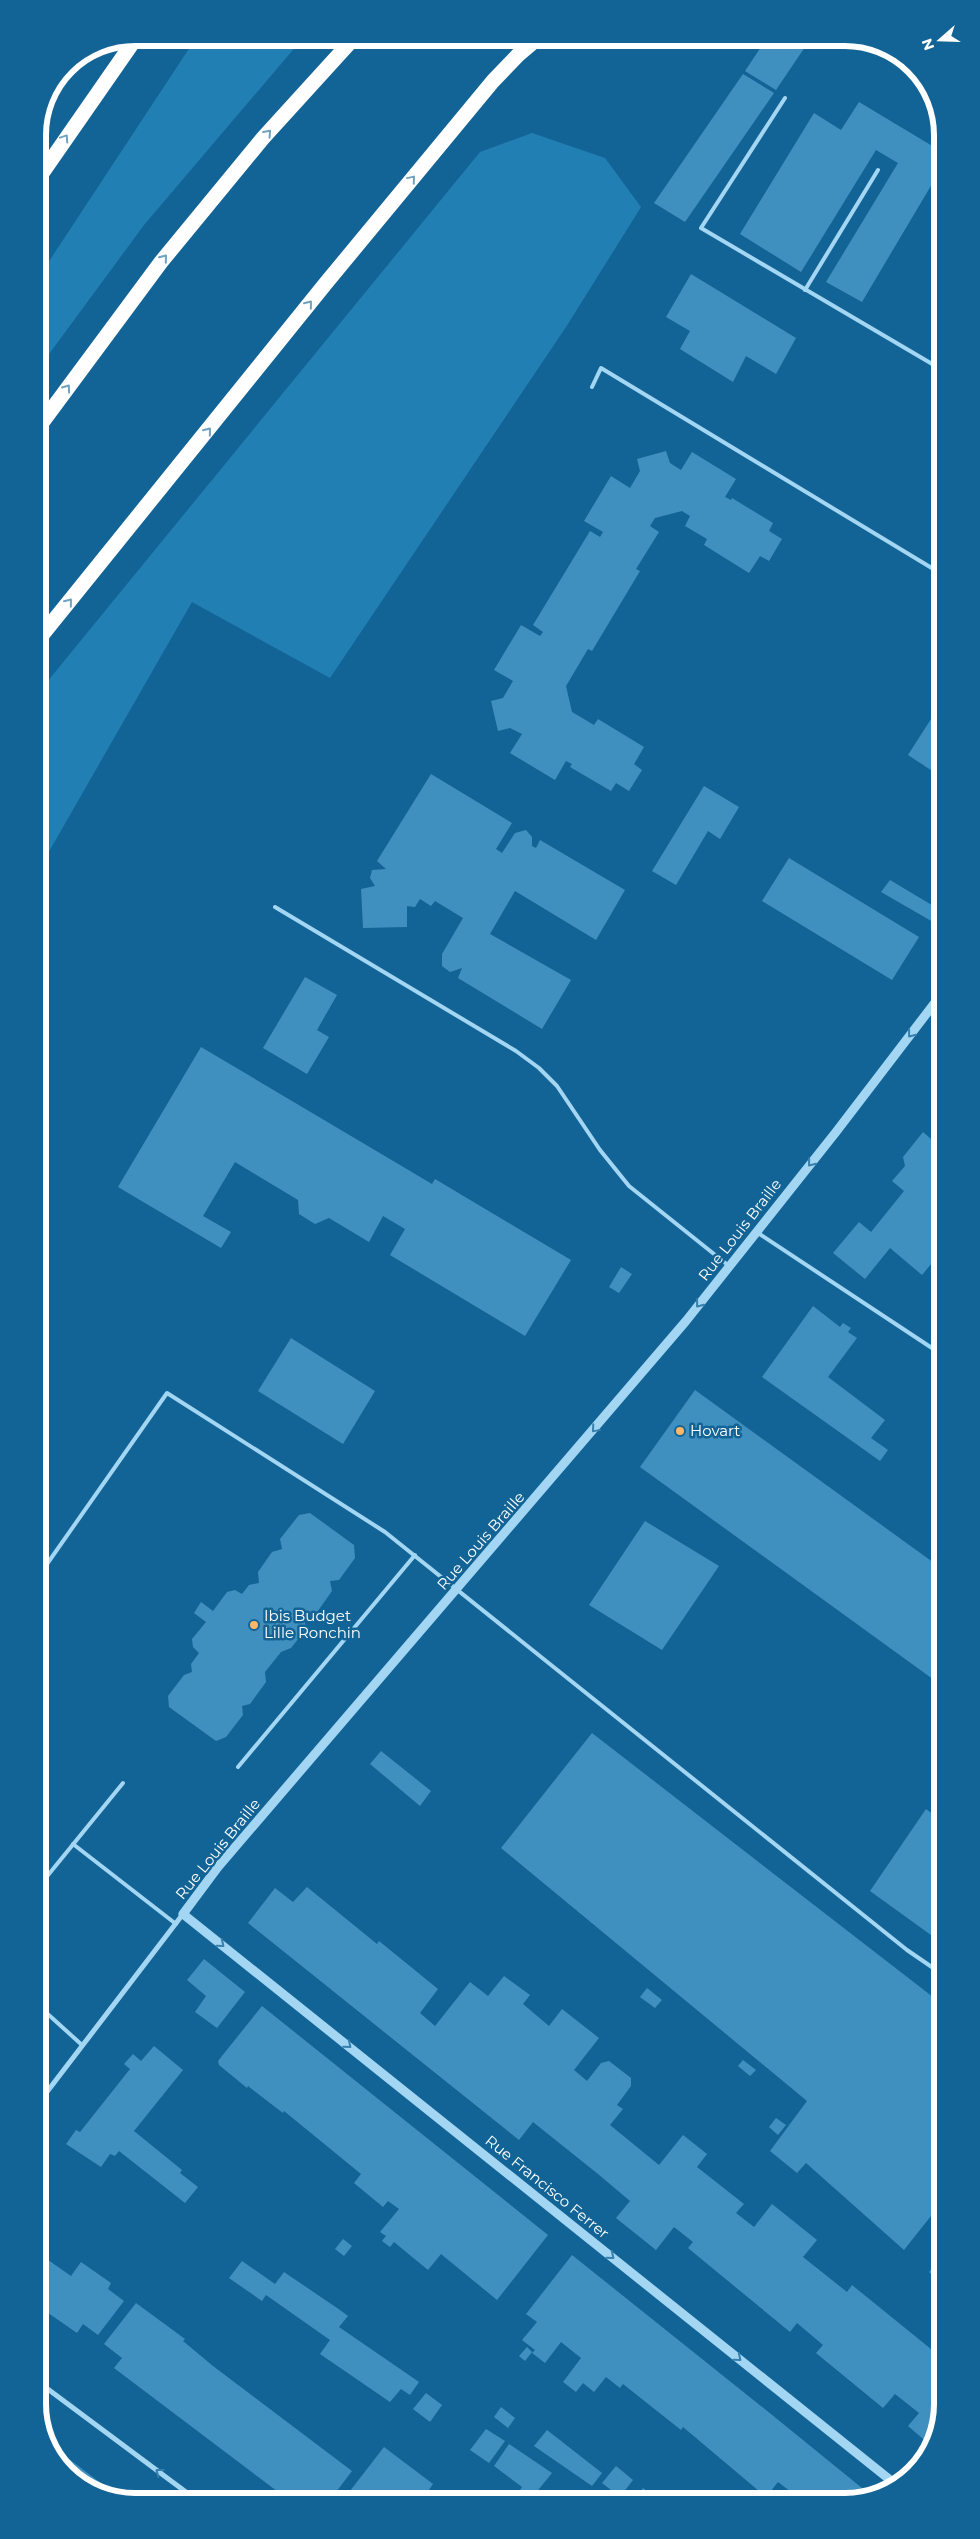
<svg xmlns="http://www.w3.org/2000/svg" width="980" height="2539" font-family="Montserrat,sans-serif">
<rect width="100%" height="100%" fill="#136496"/>
<g fill="#227fb3">
<polygon points="196,38 303,38 144,225 38,369 38,278"/>
<polygon points="532,133 605,158 641,207 566,327 330,678 192,602 39,869 38,693 480,152"/>
</g>
<g fill="#4090bf">
<polygon points="767,38 811,38 776,90 745,71"/>
<polygon points="743,74 774,93 685,222 654,203"/>
<polygon points="859,102 939,150 939,188 932,184 862,302 826,282 898,163 876,150 801,272 740,234 814,113 841,130"/>
<polygon points="691,274 796,338 776,374 746,356 733,382 680,349 690,331 666,317"/>
<polygon points="666,451 670,463 681,470 692,452 736,479 725,497 731,500 732,498 773,523 769,531 782,539 769,561 760,556 749,573 704,545 707,539 685,526 690,516 682,511 655,518 650,526 659,532 636,569 640,571 592,651 588,649 566,686 572,712 594,725 598,719 644,747 634,764 642,770 629,791 616,783 611,791 570,767 572,764 566,761 555,780 510,753 522,734 510,728 498,731 491,701 503,698 513,681 494,670 521,625 540,636 543,632 533,625 590,531 600,537 603,532 584,521 611,476 630,488 640,471 637,459"/>
<polygon points="940,705 940,776 908,755"/>
<polygon points="431,774 512,823 496,849 502,853 515,833 526,830 532,837 532,846 536,848 540,840 625,890 596,940 515,891 490,934 571,980 542,1029 458,978 462,968 450,972 442,966 442,954 463,918 435,901 431,906 420,899 415,907 407,906 407,927 363,928 361,889 375,886 370,878 372,870 386,869 377,861"/>
<polygon points="704,786 739,807 720,839 708,831 676,885 652,871"/>
<polygon points="789,858 919,937 892,980 762,901"/>
<polygon points="890,880 940,910 940,926 881,892"/>
<polygon points="305,977 337,995 317,1030 329,1037 307,1074 263,1048"/>
<polygon points="201,1047 432,1184 435,1179 571,1260 525,1336 390,1255 405,1229 383,1216 369,1242 329,1218 315,1224 299,1214 298,1200 235,1162 203,1216 231,1232 221,1248 118,1187"/>
<polygon points="923,1132 939,1146 941,1145 941,1252 922,1275 890,1248 865,1279 833,1253 859,1222 871,1232 904,1191 892,1181 905,1166 903,1157"/>
<polygon points="621,1267 632,1274 619,1293 609,1287"/>
<polygon points="813,1306 840,1327 843,1323 851,1328 848,1332 857,1338 828,1377 885,1420 871,1438 888,1450 880,1461 762,1377"/>
<polygon points="291,1338 375,1391 343,1444 258,1391"/>
<polygon points="695,1390 941,1568 941,1685 640,1467"/>
<polygon points="310,1513 354,1545 355,1558 339,1580 330,1581 332,1591 315,1615 304,1617 306,1629 291,1648 281,1652 265,1672 266,1682 250,1704 242,1706 243,1715 226,1737 216,1741 169,1707 168,1696 184,1675 192,1672 191,1664 199,1653 193,1647 192,1639 206,1622 194,1613 201,1602 213,1611 227,1592 235,1590 242,1594 249,1585 259,1583 258,1572 272,1552 282,1549 280,1539 299,1515"/>
<polygon points="645,1521 719,1566 662,1650 589,1605"/>
<polygon points="592,1733 942,2004 942,2202 904,2250 806,2163 797,2173 770,2151 807,2101 501,1848"/>
<polygon points="381,1751 431,1791 420,1806 370,1764"/>
<polygon points="926,1809 942,1821 942,1943 870,1891"/>
<polygon points="307,1887 377,1944 379,1941 438,1989 420,2013 435,2026 470,1982 488,1996 504,1976 530,1995 523,2004 549,2026 562,2009 599,2038 574,2070 587,2081 601,2063 609,2061 631,2078 631,2086 617,2105 623,2109 610,2125 659,2165 683,2135 707,2154 697,2167 744,2204 736,2213 754,2227 772,2204 817,2240 803,2257 847,2292 852,2285 942,2358 942,2404 929,2444 908,2426 919,2413 895,2394 883,2408 816,2353 823,2345 797,2323 790,2332 688,2248 693,2242 674,2227 656,2250 616,2218 630,2201 598,2174 533,2122 519,2140 248,1923 275,1888 293,1902"/>
<polygon points="204,1959 245,1992 217,2028 195,2012 206,1996 187,1980"/>
<polygon points="647,1988 662,2000 655,2008 640,1997"/>
<polygon points="262,2006 548,2235 497,2300 441,2254 428,2270 394,2242 390,2247 382,2241 386,2236 380,2232 399,2209 388,2201 383,2207 354,2183 361,2174 284,2111 283,2113 248,2086 247,2088 219,2065 218,2061"/>
<polygon points="154,2046 183,2070 134,2131 182,2170 180,2173 198,2187 185,2203 119,2151 115,2156 110,2154 101,2167 66,2144 76,2130 80,2132 130,2069 124,2064 133,2054 141,2061"/>
<polygon points="743,2060 756,2070 750,2076 738,2066"/>
<polygon points="776,2118 786,2125 778,2135 769,2127"/>
<polygon points="41,2239 47,2243 41,2253"/>
<polygon points="343,2239 352,2246 344,2256 335,2249"/>
<polygon points="41,2255 71,2276 81,2262 111,2283 108,2289 124,2301 98,2335 83,2324 77,2333 41,2308"/>
<polygon points="572,2255 766,2410 873,2497 799,2498 778,2482 766,2497 683,2427 681,2430 623,2384 620,2388 606,2377 594,2392 583,2383 576,2392 563,2382 581,2358 561,2342 545,2363 532,2353 535,2350 522,2340 537,2322 526,2314"/>
<polygon points="942,2255 942,2284 929,2272"/>
<polygon points="242,2261 275,2284 284,2272 340,2310 348,2316 339,2327 419,2382 410,2395 401,2389 390,2402 320,2354 330,2340 266,2295 262,2301 229,2278"/>
<polygon points="136,2303 185,2339 183,2341 213,2366 352,2471 330,2500 290,2501 114,2368 122,2358 104,2344"/>
<polygon points="527,2347 532,2352 525,2361 519,2356"/>
<polygon points="426,2393 442,2405 430,2422 413,2409"/>
<polygon points="501,2407 515,2418 508,2428 494,2417"/>
<polygon points="486,2429 505,2441 489,2463 470,2450"/>
<polygon points="547,2430 602,2473 592,2486 534,2446"/>
<polygon points="509,2444 552,2473 530,2500 521,2500 516,2496 522,2487 494,2466"/>
<polygon points="52,2446 119,2497 119,2498 75,2481"/>
<polygon points="384,2447 433,2484 422,2500 343,2500"/>
<polygon points="616,2466 633,2480 620,2497 602,2483"/>
<polygon points="643,2488 657,2499 635,2499"/>
</g>
<g fill="none" stroke-linecap="round" stroke-linejoin="round">
<g stroke="#a3d6f3" stroke-width="4">
<polyline points="785,98 701,228 939,368"/>
<polyline points="805,290 878,170"/>
<polyline points="592,387 601,368 940,573"/>
<polyline points="275,907 516,1051 539,1068 557,1086 600,1150 629,1186 729,1266"/>
<polyline points="758,1233 941,1354"/>
<polyline points="40,1574 167,1393 385,1532 907,1950 942,1974"/>
<polyline points="238,1767 415,1555"/>
<polyline points="73,1844 176,1924"/>
<polyline points="40,1885 123,1783"/>
<polyline points="40,2007 82,2045"/>
</g>
<g stroke="#a3d6f3" stroke-width="5">
<polyline points="40,2101 183,1914"/>
<polyline points="41,2384 198,2501"/>
</g>
<polyline stroke="#a3d6f3" stroke-width="9" points="894,2483 183,1914 218,1867 686,1321 836,1132 940,996"/>
<g stroke="#fff" stroke-width="15">
<polyline points="38,179 136,38"/>
<polyline points="38,428 161,262 263,138 354,38"/>
<polyline points="38,640 326,283 493,81 518,55 538,38"/>
</g>
</g>
<defs><path id="oneway-chevron" d="M-2-3.5L2.5 0L-2 3.5" fill="none" stroke-width="1.6" stroke-linecap="round" stroke-linejoin="round" transform="scale(1.25)"/></defs>
<g stroke="#71a2c0">
<use href="#oneway-chevron" transform="translate(268 133) rotate(-48)"/>
<use href="#oneway-chevron" transform="translate(65 138) rotate(-56)"/>
<use href="#oneway-chevron" transform="translate(412 179) rotate(-50)"/>
<use href="#oneway-chevron" transform="translate(164 258) rotate(-51)"/>
<use href="#oneway-chevron" transform="translate(309 304) rotate(-51)"/>
<use href="#oneway-chevron" transform="translate(67 388) rotate(-54)"/>
<use href="#oneway-chevron" transform="translate(208 431) rotate(-51)"/>
<use href="#oneway-chevron" transform="translate(69 602) rotate(-51)"/>
</g>
<g stroke="#3780ad">
<use href="#oneway-chevron" transform="translate(911 1034) rotate(128)"/>
<use href="#oneway-chevron" transform="translate(811 1163) rotate(129)"/>
<use href="#oneway-chevron" transform="translate(699 1304) rotate(128)"/>
<use href="#oneway-chevron" transform="translate(595 1429) rotate(130)"/>
<use href="#oneway-chevron" transform="translate(221 1944) rotate(39)"/>
<use href="#oneway-chevron" transform="translate(348 2045) rotate(39)"/>
<use href="#oneway-chevron" transform="translate(611 2256) rotate(39)"/>
<use href="#oneway-chevron" transform="translate(738 2358) rotate(39)"/>
<use href="#oneway-chevron" transform="translate(159 2472) rotate(-143)"/>
</g>
<g fill="#ffb665" stroke="#136496" stroke-width="2">
<circle cx="680" cy="1431" r="5"/>
<circle cx="254" cy="1625" r="5"/>
</g>
<g text-anchor="middle" stroke-width="5" stroke-linejoin="round" paint-order="stroke">
<g font-size="15" fill="#fff" stroke="#136496">
<text transform="translate(740 1230) rotate(-52)" y="5">Rue Louis Braille</text>
<text transform="translate(481 1541) rotate(-49)" y="5">Rue Louis Braille</text>
<text transform="translate(218 1849) rotate(-51)" y="5">Rue Louis Braille</text>
<text transform="translate(547 2187) rotate(39)" y="5">Rue Francisco Ferrer</text>
</g>
<g font-size="15" fill="#fff" stroke="#136496" text-anchor="start">
<text x="690" y="1436">Hovart</text>
<text x="264" y="1621">Ibis Budget<tspan x="264" dy="17">Lille Ronchin</tspan></text>
</g>
</g>
<path d="M0 0H980V2539H0ZM135 46H845A89 89 0 0 1 934 135V2404A89 89 0 0 1 845 2493H135A89 89 0 0 1 46 2404V135A89 89 0 0 1 135 46Z" fill="#136496" fill-rule="evenodd"/>
<path fill="none" stroke="#fff" stroke-width="6" d="M135 46H845A89 89 0 0 1 934 135V2404A89 89 0 0 1 845 2493H135A89 89 0 0 1 46 2404V135A89 89 0 0 1 135 46Z"/>
<g transform="translate(940 40) rotate(250)" stroke="#136496" stroke-width="4" paint-order="stroke">
<path d="M0-4L9 19L0 12L-9 19Z" fill="#ffffff"/>
<text y="-8" font-size="14" font-weight="bold" text-anchor="middle" fill="#ffffff">N</text>
</g>
</svg>
